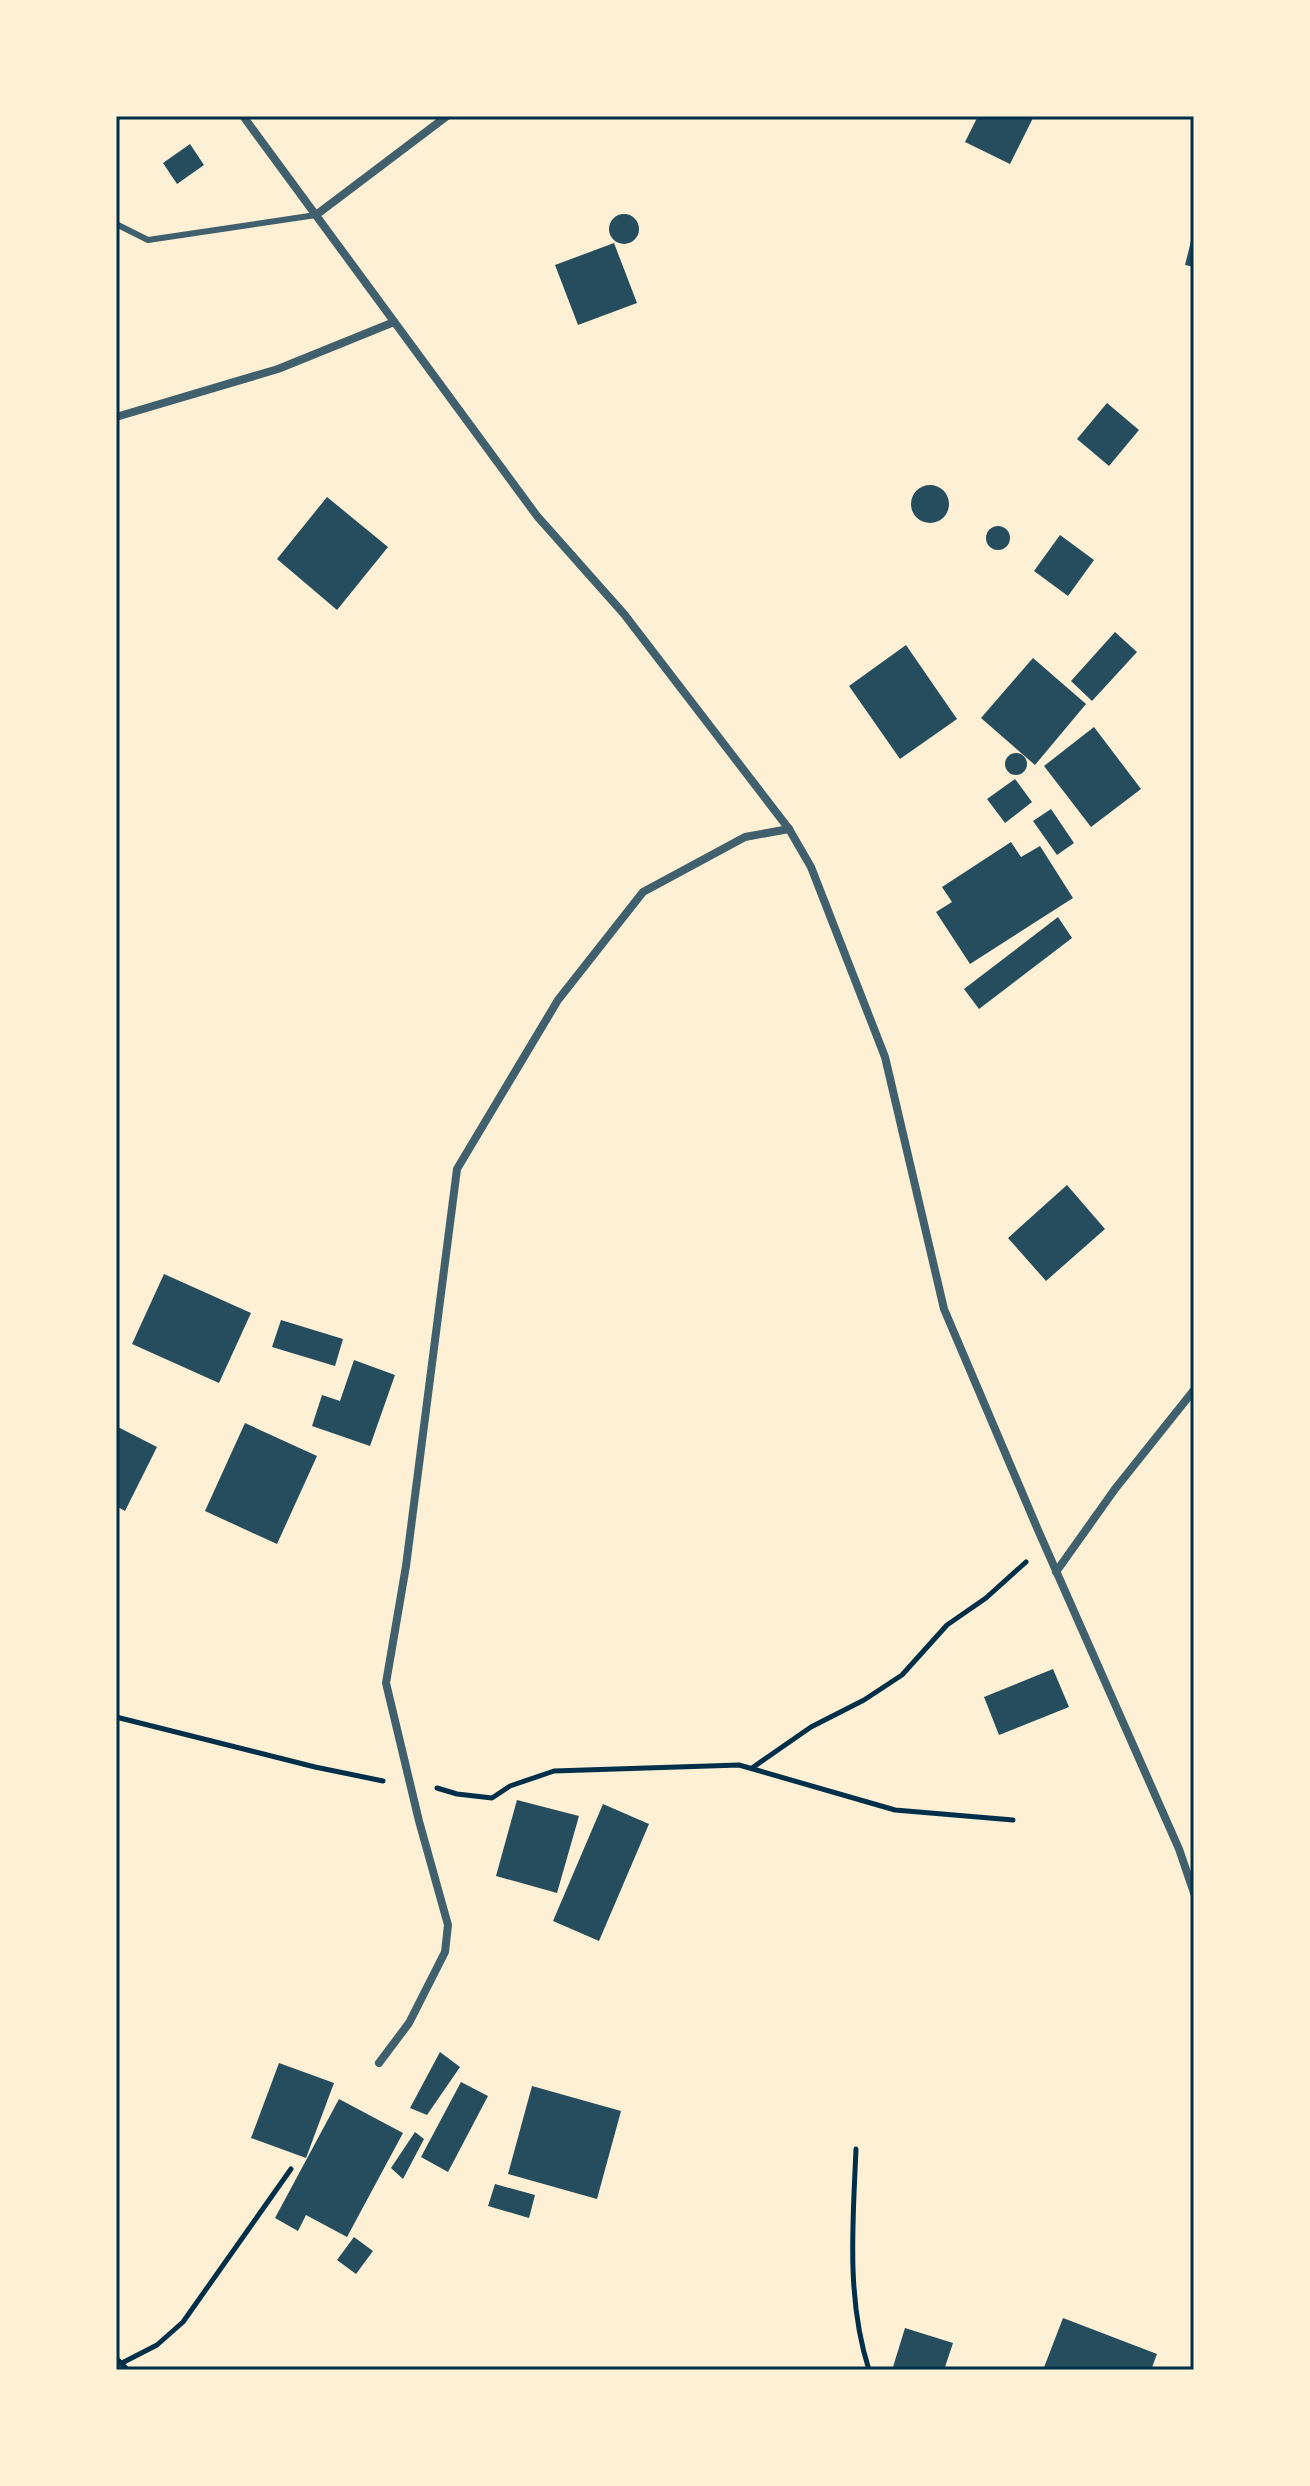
<svg xmlns="http://www.w3.org/2000/svg" width="1310" height="2486" font-family="'Zilla Slab',serif">
<rect width="100%" height="100%" fill="#fdf0d5"/>
<g fill="#264d5e">
<polygon points="978,116 1034,116 1010,164 965,142"/>
<polygon points="190,144 204,165 177,184 163,163"/>
<circle cx="624" cy="229" r="15"/>
<polygon points="1193,233 1194,233 1194,267 1185,265"/>
<polygon points="614,243 637,303 578,325 555,265"/>
<polygon points="1107,403 1139,430 1109,466 1077,439"/>
<circle cx="930" cy="504" r="19"/>
<polygon points="327,497 388,547 337,610 277,559"/>
<circle cx="998" cy="538" r="12"/>
<polygon points="1060,535 1094,560 1068,596 1034,571"/>
<polygon points="1115,632 1137,652 1092,701 1071,681"/>
<polygon points="906,645 957,719 900,759 849,686"/>
<polygon points="1033,658 1086,704 1035,765 981,718"/>
<polygon points="1094,727 1141,789 1091,827 1044,766"/>
<circle cx="1016" cy="764" r="11"/>
<polygon points="1015,779 1032,802 1005,823 987,799"/>
<polygon points="1051,809 1074,843 1057,855 1033,821"/>
<polygon points="1011,842 1021,857 1040,846 1073,898 970,964 936,912 952,902 942,887"/>
<polygon points="1058,917 1072,938 979,1009 964,989"/>
<polygon points="1067,1185 1105,1229 1046,1281 1008,1238"/>
<polygon points="164,1274 251,1313 219,1383 132,1344"/>
<polygon points="281,1320 343,1339 335,1366 272,1347"/>
<polygon points="354,1360 395,1375 370,1446 312,1426 322,1395 340,1401"/>
<polygon points="245,1423 317,1456 277,1544 205,1511"/>
<polygon points="116,1426 157,1447 125,1511 116,1506"/>
<polygon points="1053,1669 1069,1707 999,1735 984,1697"/>
<polygon points="517,1800 579,1816 557,1893 496,1876"/>
<polygon points="603,1804 649,1824 599,1941 553,1921"/>
<polygon points="440,2052 460,2067 427,2115 410,2108"/>
<polygon points="279,2063 334,2083 306,2158 251,2138"/>
<polygon points="461,2082 488,2096 448,2172 421,2157"/>
<polygon points="532,2086 621,2111 597,2199 508,2174"/>
<polygon points="339,2099 403,2133 347,2237 306,2215 298,2231 275,2218"/>
<polygon points="415,2132 424,2139 403,2179 391,2168"/>
<polygon points="495,2184 535,2195 529,2218 488,2206"/>
<polygon points="354,2237 373,2251 356,2274 337,2260"/>
<polygon points="1063,2318 1157,2354 1151,2370 1043,2370"/>
<polygon points="905,2328 953,2343 944,2370 903,2370 893,2367"/>
</g>
<g fill="none" stroke-linecap="round" stroke-linejoin="round">
<g stroke="#003049" stroke-width="5">
<polyline points="116,1717 315,1767 383,1781"/>
<polyline points="752,1768 811,1727 864,1700 902,1675 947,1625 986,1598 1026,1562"/>
<polyline points="437,1788 457,1794 492,1798 510,1786 554,1771 739,1765 895,1810 1013,1820"/>
<path d="M856 2149C853 2223 846 2298 869 2370"/>
<polyline points="116,2358 128,2370"/>
<polyline points="116,2363 120,2364 157,2345 183,2322 291,2169"/>
</g>
<polyline stroke="#3f606c" stroke-width="6" points="116,224 148,240 316,215"/>
<g stroke="#3f606c" stroke-width="8">
<polyline points="243,116 537,516 624,614 789,829 811,867 885,1057 944,1309 1038,1530 1179,1849 1194,1893"/>
<polyline points="316,215 447,116"/>
<polyline points="116,417 278,369 394,322"/>
<polyline points="1056,1572 1115,1489 1194,1390"/>
<polyline points="379,2063 409,2023 445,1952 448,1925 419,1821 386,1683 406,1566 457,1169 558,1000 643,892 745,837 789,829"/>
</g>
</g>
<rect width="1310" height="2486" fill="none" stroke="#fdf0d5" stroke-width="236"/>
<rect x="118" y="118" width="1074" height="2250" fill="none" stroke="#003049" stroke-width="3"/>
</svg>
